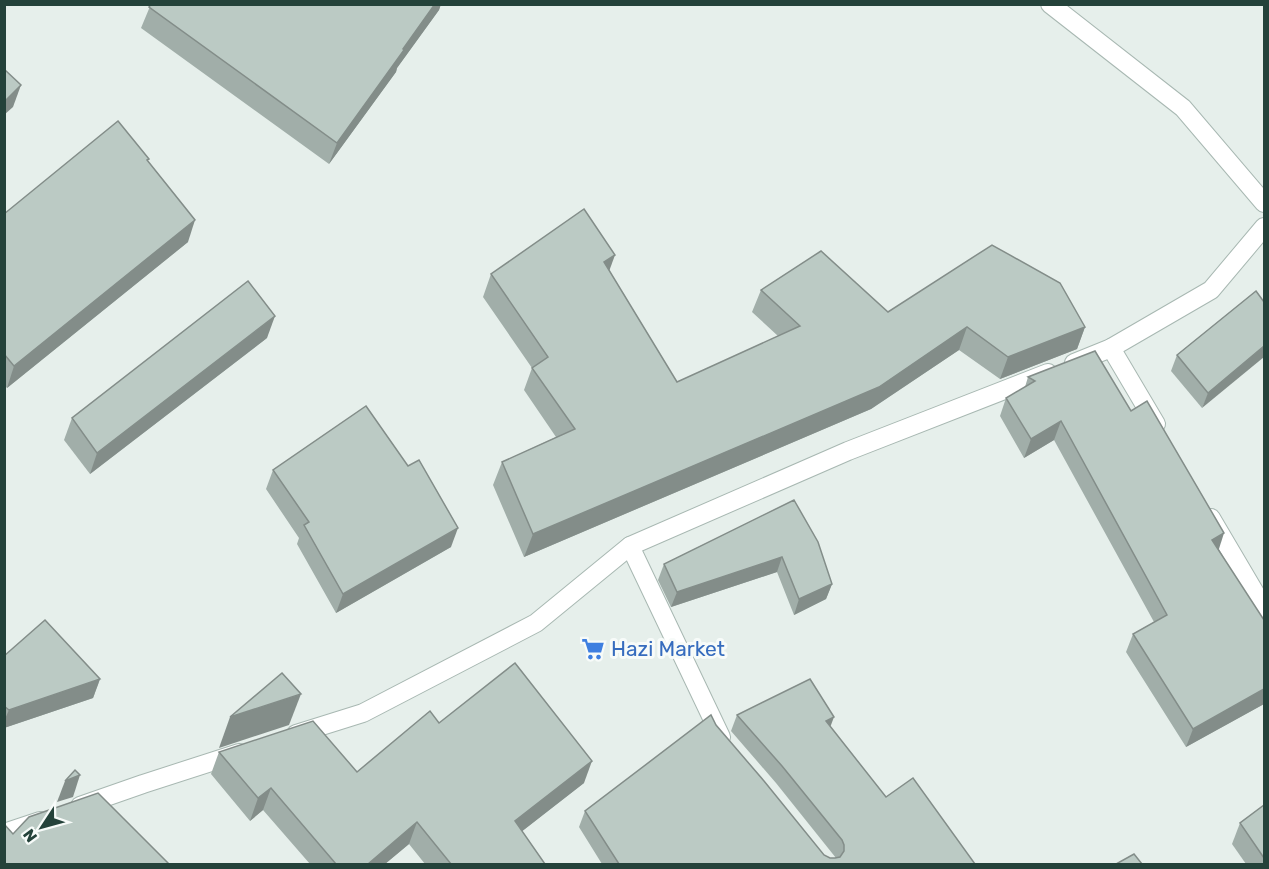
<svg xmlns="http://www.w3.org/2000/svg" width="1269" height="869" font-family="Rubik,sans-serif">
<rect width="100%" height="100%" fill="#e6efeb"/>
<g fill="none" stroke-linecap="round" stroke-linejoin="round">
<g stroke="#a8b8b2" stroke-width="20">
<polyline id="pedestrian" points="1050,4 1183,108 1264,203"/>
</g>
<g stroke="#a8b8b2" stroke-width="20">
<g id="minor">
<polyline points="1111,348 1156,424"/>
<polyline points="1211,518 1264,608"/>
<polyline points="630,546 721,737"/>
</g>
</g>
<g stroke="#a8b8b2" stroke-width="20">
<g id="tertiary">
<polyline points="1074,363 1111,348 1211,290 1264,227"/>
<polyline points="296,734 363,713 536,623 630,546 848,451 1048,373"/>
<polyline points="80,806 143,784 239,753"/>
<polyline points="4,833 40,821"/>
</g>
</g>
<use href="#pedestrian" stroke="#fff" stroke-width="18"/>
<use href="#minor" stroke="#fff" stroke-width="18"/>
<use href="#tertiary" stroke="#fff" stroke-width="18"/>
</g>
<g fill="#a1aea9">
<polygon points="151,4 441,4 439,10 397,68 396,72 329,164 141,28"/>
<polygon points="148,161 188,242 7,388 4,385 4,214"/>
<polygon points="609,270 677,382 778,336 752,312 761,290 888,312 1085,327 1077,349 1000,379 959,350 871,409 524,557 493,485 502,462 556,437 524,390 532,368 483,297 491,274"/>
<polygon points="1256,291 1202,408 1171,371 1177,355"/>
<polygon points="267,338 90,474 64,440 72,418"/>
<polygon points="1028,377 1131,411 1218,550 1264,620 1264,704 1186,747 1126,652 1133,634 1154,622 1054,440 1024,458 1000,416 1006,398 1025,387"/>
<polygon points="408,466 451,547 336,613 297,544 299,538 266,489 273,470"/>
<polygon points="794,500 832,584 826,599 794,615 777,572 671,607 658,580 664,564"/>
<polygon points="4,656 100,679 93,698 4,728"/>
<polygon points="737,715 830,726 886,797 975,864 602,864 579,827 585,811 716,725 824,855 830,858 836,858 776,783 731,731"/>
<polygon points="439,723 584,783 522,831 545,864 425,864 409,844 385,864 310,864 263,810 250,821 211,774 219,752 357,772"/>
<polygon points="1264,805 1264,864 1246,864 1232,844 1240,823"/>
</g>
<g fill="#838d89">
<polygon points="435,4 441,4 439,10 397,68 396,72 329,164 337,143"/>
<polygon points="21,85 13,107 4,115 4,102"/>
<polygon points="195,220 188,242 7,388 14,366"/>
<polygon points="615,255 607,277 604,262"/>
<polygon points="275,316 267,338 90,474 97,453"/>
<polygon points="967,327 959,350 871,409 524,557 533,534"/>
<polygon points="1085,327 1077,349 1000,379 1008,357"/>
<polygon points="1264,346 1264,357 1202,408 1208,393"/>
<polygon points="1061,421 1054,440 1024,458 1031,439"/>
<polygon points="458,528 451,547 336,613 343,594"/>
<polygon points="1224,533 1218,552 1212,540"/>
<polygon points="782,557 777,572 671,607 677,592"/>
<polygon points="832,584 826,599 794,615 799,599"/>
<polygon points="100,679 93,698 4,728 4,721 9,710"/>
<polygon points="1264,689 1264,704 1186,747 1193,729"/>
<polygon points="301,694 289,725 219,748 230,717"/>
<polygon points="834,717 828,733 826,721"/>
<polygon points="592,761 584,783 507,843 515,821"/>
<polygon points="80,775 73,797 57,802 65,781"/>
<polygon points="271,788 263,810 250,821 258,798"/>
<polygon points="417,822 409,844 385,864 368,864"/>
</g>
<g fill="#bbcac4" stroke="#838d89" stroke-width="1.5">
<polygon points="151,4 435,4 403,49 404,50 337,143 149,7"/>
<polygon points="4,69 21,85 4,102"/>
<polygon points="118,121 149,159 147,160 195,220 14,366 4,354 4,214"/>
<polygon points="584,209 615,255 604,262 677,382 800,326 761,290 821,251 888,312 992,245 1060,283 1085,327 1008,357 967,327 879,387 533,534 502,462 575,429 532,368 548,357 491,274"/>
<polygon points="248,281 275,316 97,453 72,418"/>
<polygon points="1256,291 1264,302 1264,346 1208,393 1177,355"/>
<polygon points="1095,351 1131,411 1147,401 1224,533 1212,540 1264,620 1264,689 1193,729 1133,634 1167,615 1061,421 1031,439 1006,398 1035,381 1028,377"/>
<polygon points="366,406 408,466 419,460 458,528 343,594 304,525 309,522 273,470"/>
<polygon points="794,500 818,542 832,584 799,599 782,557 677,592 664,564"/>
<polygon points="45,620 100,679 9,710 4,706 4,656"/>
<polygon points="515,663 592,761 515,821 545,864 451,864 417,822 368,864 336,864 271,788 258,798 219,752 313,721 357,772 430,711 439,723"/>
<polygon points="282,673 301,694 230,717"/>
<polygon points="810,679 834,717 826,721 886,797 913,778 975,864 619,864 585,811 711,715 716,725 764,781 824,855 830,858 835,858 840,857 844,851 844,845 842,840 782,766 737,715"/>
<polygon points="75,770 80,775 65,781"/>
<polygon points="98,793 169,864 4,864 4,824 13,834 29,817"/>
<polygon points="1264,805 1264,858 1240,823"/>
<polygon points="1134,854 1142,864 1116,864"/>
</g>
<defs>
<g id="supermarket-bare" transform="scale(1.8)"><path d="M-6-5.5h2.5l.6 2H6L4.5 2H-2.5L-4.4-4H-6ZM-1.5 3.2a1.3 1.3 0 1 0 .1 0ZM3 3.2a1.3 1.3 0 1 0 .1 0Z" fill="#3f7fe0" stroke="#f7fbf9" stroke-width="2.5" paint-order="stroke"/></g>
</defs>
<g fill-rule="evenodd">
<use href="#supermarket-bare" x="593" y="649"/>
</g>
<g text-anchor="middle" stroke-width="6" stroke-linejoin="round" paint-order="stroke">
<g font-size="21" fill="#366cbe" stroke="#f7fbf9" text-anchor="start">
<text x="611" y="656">Hazi Market</text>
</g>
</g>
<rect width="1269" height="869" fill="none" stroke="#24423a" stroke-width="12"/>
<g transform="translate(42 827) rotate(234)" stroke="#f7fbf9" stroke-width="4.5" paint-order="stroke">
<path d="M0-4.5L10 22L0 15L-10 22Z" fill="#24423a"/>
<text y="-9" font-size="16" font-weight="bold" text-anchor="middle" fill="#24423a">N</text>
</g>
</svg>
